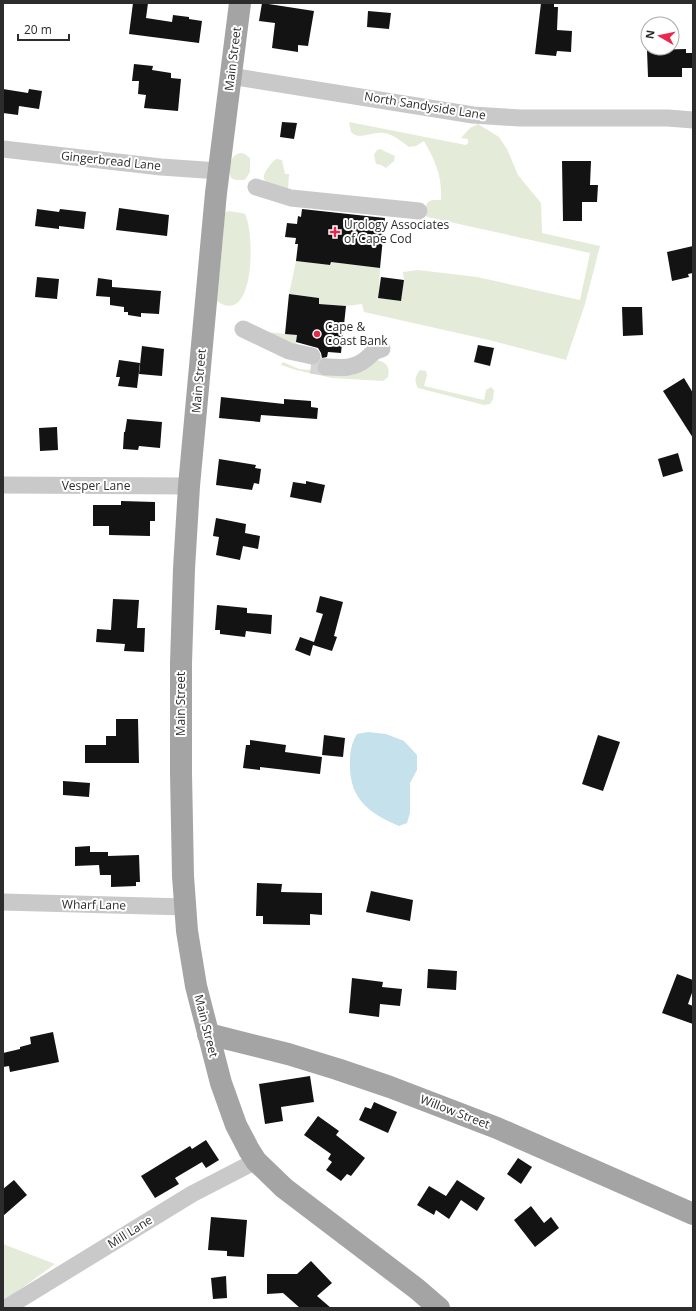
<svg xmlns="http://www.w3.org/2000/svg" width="696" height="1311" font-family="'Open Sans',sans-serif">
<rect width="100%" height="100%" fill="#fff"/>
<g fill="#e4ebd9">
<path d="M349 122 466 145 468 143V139L461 138 470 128 478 124 499 137 507 149 518 175 541 203 542 233 600 246 585 304 566 360 489 340 364 312 362 304 346 306 319 304V298L289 294 296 261 330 265 331 262 380 268 379 298 401 301 404 280 403 272 418 270 477 277 580 300 590 253 427 217 425 210 427 203 432 200H441C442 176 436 162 424 141L416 146 409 147C402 142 393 134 384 133 373 131 359 141 351 132Z"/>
<polygon points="380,149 395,156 394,161 386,168 381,165 376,164 374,155 377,150"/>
<path d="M241 153 245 154 250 158V172L245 180H235L231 178C228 169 229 155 241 153Z"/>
<path d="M277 159 282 160 285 174H289L288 191C276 186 255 184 268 168 271 164 273 160 277 159Z"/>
<path d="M228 211 242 213 245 214C255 233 255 328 217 301L225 213Z"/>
<polygon points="267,332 297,335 296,347"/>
<path d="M374 360C385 360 391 367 388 377L383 381 332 378 296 370 281 365V364L283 362 299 369 310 370V372L325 374Z"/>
<path d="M420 370 426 371 427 375 424 386 484 400 486 390 491 387 494 390 493 399 490 404 484 405 418 388C414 381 415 376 420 370Z"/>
<polygon points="3,1244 55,1264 3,1302"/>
</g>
<path fill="#c4e1ec" d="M368 732 386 734 404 741 417 755V770L410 783V813L407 823 399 826C368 813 349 798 350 763 350 752 351 744 357 734Z"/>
<g fill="#131313">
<polygon points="133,3 148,3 146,18 172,22 173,15 189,17 189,19 202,21 199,43 129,34"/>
<polygon points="262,3 314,11 308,46 298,45 298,52 272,48 275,23 259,21"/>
<polygon points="541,3 554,3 554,7 558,7 557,30 572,31 571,52 557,51 556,56 535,54"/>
<polygon points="368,11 391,13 389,29 367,27"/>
<polygon points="686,49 686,53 693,53 693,68 682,68 682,77 648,77 647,50"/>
<polygon points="134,64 153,66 152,70 171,73 171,78 181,79 178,111 144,108 146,95 138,94 139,81 132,81"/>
<polygon points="3,89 28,93 29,89 42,91 39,109 19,106 18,115 3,113"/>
<polygon points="282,122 297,123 294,139 280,137"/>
<polygon points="562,161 591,161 590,185 598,185 597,202 582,202 582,221 563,221"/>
<polygon points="119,208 169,215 167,236 116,230"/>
<polygon points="37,209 59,212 60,209 86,212 84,229 59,226 59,229 35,226"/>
<polygon points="302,209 385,218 380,268 331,262 330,265 296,261 298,244 295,244 296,238 285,237 287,223 297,224 298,216 301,217"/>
<polygon points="693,246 693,273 688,274 689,277 672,281 667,252"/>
<polygon points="37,277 59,279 57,299 35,297"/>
<polygon points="381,277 404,280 401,301 378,298"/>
<polygon points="98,278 112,280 112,287 161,291 159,314 141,313 141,317 128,315 128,312 124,312 124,307 110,305 110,297 96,296"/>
<polygon points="289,294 319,298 319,304 346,306 341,353 328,352 327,357 322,358 321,353 318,348 296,342 297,335 285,334"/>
<polygon points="622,307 642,307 643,335 623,336"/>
<polygon points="478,345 494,348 490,366 474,362"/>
<polygon points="142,346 164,349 162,376 139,374"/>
<polygon points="119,360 140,363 137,388 118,386 120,377 116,377"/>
<polygon points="684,378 693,393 693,438 663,391"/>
<polygon points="221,397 284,404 284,399 311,401 311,407 318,408 317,419 261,415 260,422 219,418"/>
<polygon points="127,419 162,422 160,448 139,446 138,450 123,449 124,432 125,432"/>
<polygon points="57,427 58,450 40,451 39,428"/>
<polygon points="678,453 683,471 663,477 658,459"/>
<polygon points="219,459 256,465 255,468 261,469 259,484 254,483 252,490 216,485"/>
<polygon points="306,481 325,485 321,503 290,497 293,482 306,484"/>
<polygon points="121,501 155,502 155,521 150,521 150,536 109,535 109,526 93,526 93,505 121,505"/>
<polygon points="216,518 246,524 245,533 260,536 258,549 243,546 240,560 216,555 219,537 213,536"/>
<polygon points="320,596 343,602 334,636 337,637 332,651 313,645 310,656 295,650 300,637 314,642 323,614 316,612"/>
<polygon points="113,599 139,600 137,628 145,628 144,652 124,651 125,644 96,642 97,629 111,630"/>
<polygon points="217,605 247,608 247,613 272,615 271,634 246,631 245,637 220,634 220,630 215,630"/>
<polygon points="116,719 138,719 139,763 85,763 85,745 106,745 106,736 116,736"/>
<polygon points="324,735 345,738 343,757 322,755"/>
<polygon points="598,735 620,742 603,791 582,784"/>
<polygon points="250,740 286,745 285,752 322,757 320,774 260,767 260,770 243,768 246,745 250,745"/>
<polygon points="63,781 90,783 89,797 63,795"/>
<polygon points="90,846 90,852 108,852 108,856 139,855 140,882 136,882 136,886 111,887 111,875 100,875 99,865 75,866 75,847"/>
<polygon points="257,883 282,884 281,892 322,893 322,915 310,914 310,925 263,924 263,916 256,916"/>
<polygon points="371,891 413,900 410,921 366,912"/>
<polygon points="428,969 457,971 456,990 427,988"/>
<polygon points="677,974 693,980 693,990 688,1004 693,1006 693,1024 662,1013"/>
<polygon points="352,978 383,982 382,987 402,989 400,1006 380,1004 379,1017 349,1013"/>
<polygon points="53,1032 59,1062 10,1072 9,1066 3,1067 3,1053 20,1049 20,1047 31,1044 30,1037"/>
<polygon points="310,1076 314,1102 281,1107 283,1121 265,1124 259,1084"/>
<polygon points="374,1102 397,1112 388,1133 359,1120 365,1107 371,1109"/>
<polygon points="318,1116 339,1131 336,1135 365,1158 351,1176 347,1174 341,1181 326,1170 332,1162 328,1159 331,1154 304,1135"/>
<polygon points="206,1140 219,1160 206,1168 202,1162 175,1178 179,1184 155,1198 141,1176 190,1146 192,1149"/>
<polygon points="518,1158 532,1167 521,1184 507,1174"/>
<polygon points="14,1180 27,1195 3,1216 3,1189"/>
<polygon points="457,1180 485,1198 477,1211 461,1200 449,1219 436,1210 434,1215 417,1205 429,1186 446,1196"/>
<polygon points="531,1206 544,1223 551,1217 559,1228 535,1247 514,1220"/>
<polygon points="211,1217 247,1220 244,1257 227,1256 227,1251 208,1250"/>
<polygon points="311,1261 332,1283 317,1296 331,1308 300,1308 283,1293 267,1294 267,1274 297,1274"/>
<polygon points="226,1276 227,1298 213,1299 211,1278"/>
</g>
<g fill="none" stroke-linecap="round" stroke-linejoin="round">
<polyline stroke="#d5d5d5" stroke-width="17" stroke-dasharray="17 8" stroke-linecap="butt" points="311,365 326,367"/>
<g stroke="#c9c9c9" stroke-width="17">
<polyline points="230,76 473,115 520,118 668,118 693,120"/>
<polyline points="3,149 161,167 219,171"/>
<polyline points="256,187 291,198 419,211"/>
<polyline points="243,329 289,351 312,356"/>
<path d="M326 367C342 368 354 369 366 359 372 354 374 350 382 349"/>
<polyline points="3,485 189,486"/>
<polyline points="3,902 185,907"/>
<polyline points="6,1308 192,1194 256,1161"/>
</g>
<g stroke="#a4a4a4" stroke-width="22">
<polyline points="240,3 216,193 189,486 184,569 181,663 181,773 183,876 187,931 196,986 221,1083 236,1125 249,1150 256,1161 284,1188 417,1289 439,1308"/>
<polyline points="208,1034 288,1054 337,1069 390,1087 497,1128 693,1214"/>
</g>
</g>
<g fill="#eb274c" stroke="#fff" stroke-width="1.5">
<path d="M333 226h4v4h4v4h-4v4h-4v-4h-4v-4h4z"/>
<circle cx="317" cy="334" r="4"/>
</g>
<g text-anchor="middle" stroke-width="4" stroke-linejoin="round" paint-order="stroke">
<g font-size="12" fill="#2c2c2c" stroke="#fff">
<text transform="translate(233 59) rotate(-83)" y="4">Main Street</text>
<text transform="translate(425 106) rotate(9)" y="4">North Sandyside Lane</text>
<text transform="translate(111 161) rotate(6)" y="4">Gingerbread Lane</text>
<text transform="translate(199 381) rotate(-85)" y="4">Main Street</text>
<text x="96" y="490">Vesper Lane</text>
<text transform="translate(181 704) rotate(-90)" y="4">Main Street</text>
<text transform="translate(94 905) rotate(1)" y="4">Wharf Lane</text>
<text transform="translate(206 1026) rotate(76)" y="4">Main Street</text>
<text transform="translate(455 1112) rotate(21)" y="4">Willow Street</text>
<text transform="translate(130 1232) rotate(-32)" y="4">Mill Lane</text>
</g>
<g font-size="12" fill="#2c2c2c" stroke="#fff" text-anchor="start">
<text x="344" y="229">Urology Associates<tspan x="344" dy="14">of Cape Cod</tspan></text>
<text x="325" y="331">Cape &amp;<tspan x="325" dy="14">Coast Bank</tspan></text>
</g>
</g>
<rect width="696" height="1311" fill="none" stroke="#2c2c2c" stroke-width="8"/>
<g transform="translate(660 36) rotate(279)"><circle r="19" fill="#ffffff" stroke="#ababab"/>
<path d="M0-3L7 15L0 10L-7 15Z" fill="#eb274c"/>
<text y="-6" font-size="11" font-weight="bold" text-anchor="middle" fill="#2c2c2c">N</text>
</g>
<path d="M18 34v6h51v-6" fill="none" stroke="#2c2c2c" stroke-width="2"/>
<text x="24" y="34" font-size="12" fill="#2c2c2c" stroke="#ffffff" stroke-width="3" paint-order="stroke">20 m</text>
</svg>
